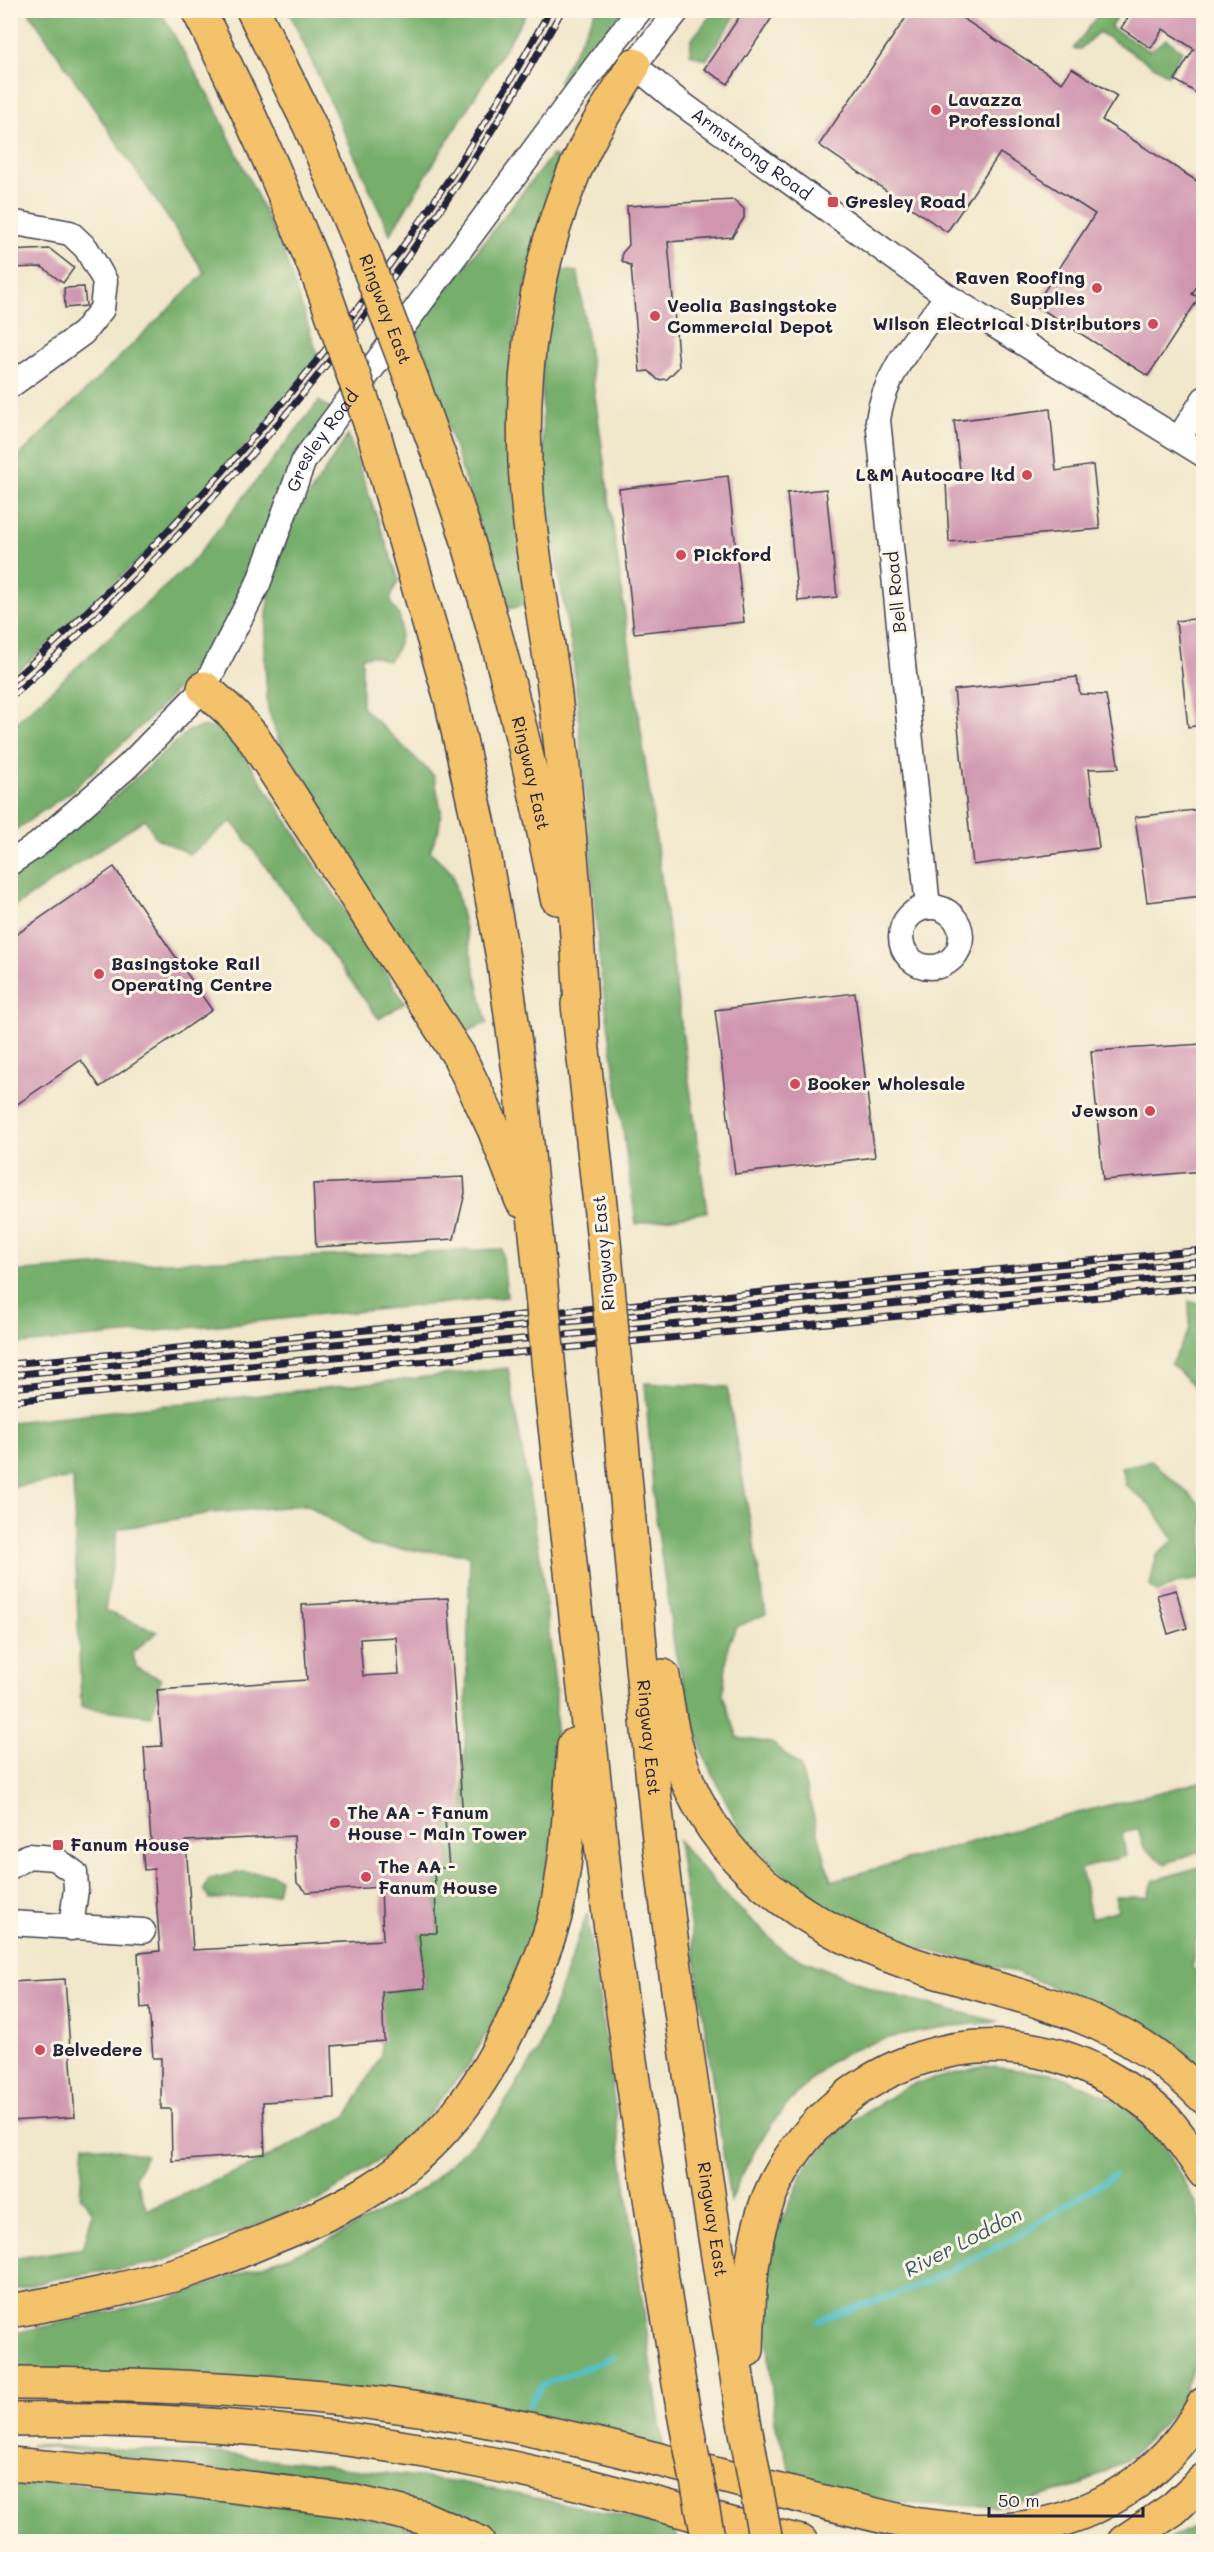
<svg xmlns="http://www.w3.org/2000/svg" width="1214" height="2552" font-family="Mali,sans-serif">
<rect width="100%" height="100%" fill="#fcf5e5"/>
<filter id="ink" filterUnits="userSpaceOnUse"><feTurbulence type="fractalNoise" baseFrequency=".0167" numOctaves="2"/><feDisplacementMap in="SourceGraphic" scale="12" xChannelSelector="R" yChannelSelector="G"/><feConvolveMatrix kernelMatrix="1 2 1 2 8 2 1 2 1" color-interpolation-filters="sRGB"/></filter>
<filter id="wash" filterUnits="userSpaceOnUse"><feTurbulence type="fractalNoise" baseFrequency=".008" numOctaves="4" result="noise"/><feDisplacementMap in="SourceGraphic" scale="24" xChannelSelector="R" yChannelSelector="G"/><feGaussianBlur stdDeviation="1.35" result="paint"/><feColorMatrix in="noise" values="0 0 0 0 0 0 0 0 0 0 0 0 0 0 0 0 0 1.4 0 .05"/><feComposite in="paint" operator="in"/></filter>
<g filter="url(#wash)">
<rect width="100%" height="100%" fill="#f1e7cb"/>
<g fill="#76ae6c" stroke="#4c6854" stroke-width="1.5">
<polygon points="715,10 739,11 706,60 690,54 691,40"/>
<polygon points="28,11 160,11 212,101 282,248 319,358 272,416 160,540 11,678 11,464 205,273"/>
<polygon points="289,11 528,11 390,234"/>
<polygon points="596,11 623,11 565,86 558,82"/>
<polygon points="1121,11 1110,27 1150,51 1166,39 1182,51 1168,75 1099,32 1080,49 1073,49 1101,11"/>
<path d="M552 155 565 162C543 233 515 303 509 378 502 452 520 530 530 604L507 609 416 329Z"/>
<polygon points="557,270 578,272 707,1212 636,1224 600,966 573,656 543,488 542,356"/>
<polygon points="319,401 334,411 215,641 163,705 73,790 11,833 11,727 194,560"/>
<path d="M348 435 399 580C396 585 392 592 391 598 389 606 399 611 400 619 402 631 399 655 387 661L374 656 362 657V707L434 776 441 810 439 829 430 851 452 873 487 1023 466 1032 367 896 290 772 268 710 264 650 269 592 293 520Z"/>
<polygon points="204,726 220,730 237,744 405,1003 379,1019 232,821 190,854 156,838 145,819 11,909 11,876 98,812 188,731"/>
<polygon points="502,1249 507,1297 11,1345 11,1272 120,1264"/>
<polygon points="1189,1302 1203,1304 1203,1410 1192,1384 1171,1364 1190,1328"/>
<polygon points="508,1368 541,1562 556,1694 555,1819 538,1917 510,1990 470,2063 408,2140 317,2202 157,2263 54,2279 11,2291 11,2259 83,2248 93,2212 80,2196 84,2144 146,2155 135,2178 147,2210 252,2165 347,2116 381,2055 382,1992 425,1988 419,1933 437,1932 434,1868 449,1867 445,1820 463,1820 470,1555 371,1546 307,1505 211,1513 118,1529 105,1611 157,1632 132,1653 137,1668 161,1679 152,1716 81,1707 73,1478 11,1487 11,1422"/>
<polygon points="645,1383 727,1387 766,1614 736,1627 728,1646 723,1695 738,1738 772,1743 800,1766 831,1881 1042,1822 1203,1781 1203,1850 1165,1864 1144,1848 1138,1828 1122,1834 1126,1856 1081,1869 1091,1918 1118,1910 1115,1897 1147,1897 1154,1880 1203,1866 1203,1924 1198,1926 1192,1967 1203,1980 1203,2069 1164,2034 1019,1973 882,1939 808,1898 742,1834 703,1754 675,1652 654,1504"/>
<polygon points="1151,1461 1198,1502 1203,1514 1203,1579 1180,1582 1157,1592 1150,1586 1156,1556 1174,1540 1151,1506 1126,1486 1121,1467"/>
<path d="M678 1841 724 1894 786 1953 882 1992 999 2022C943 2026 885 2032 835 2059 826 2063 818 2073 811 2080 772 2116 751 2153 730 2201Z"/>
<polygon points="242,1872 271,1874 280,1879 277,1893 251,1898 209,1899 204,1890 209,1879"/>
<polygon points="587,1913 664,2452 11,2371 10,2334 169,2299 324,2243 424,2188 490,2126 539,2050"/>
<polygon points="985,2066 1059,2075 1124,2104 1162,2142 1196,2203 1204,2232 1203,2339 1179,2407 1131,2457 1083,2484 1004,2507 896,2503 793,2478 775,2423 765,2312 775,2236 806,2167 844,2126 909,2085"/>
<polygon points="30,2445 226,2454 459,2482 675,2527 678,2541 513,2541 408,2499 184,2465"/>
<polygon points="10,2479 291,2503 410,2527 442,2541 11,2541"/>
<polygon points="1203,2516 1203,2541 1166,2541 1193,2527"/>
</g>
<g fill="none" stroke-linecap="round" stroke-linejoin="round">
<g stroke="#52c0c7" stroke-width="6">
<polyline points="819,2321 915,2287 1008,2242 1114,2175"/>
<polyline points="529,2405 543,2385 613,2357"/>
</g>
</g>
<g id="blocks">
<g fill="#d096b0" fill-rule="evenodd">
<polygon points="744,10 777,10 728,84 704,69"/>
<polygon points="911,10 950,10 1062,83 1072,68 1117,96 1102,120 1203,185 1203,277 1192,294 1199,298 1148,376 1035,305 1095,214 1000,153 947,232 819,145"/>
<polygon points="1133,10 1203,10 1203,97 1175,80 1194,49 1163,29 1151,48 1121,28"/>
<polygon points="734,200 744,209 744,218 732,237 668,242 679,367 667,379 658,380 649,371 640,372 631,266 622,261 622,253 629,245 627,206"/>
<polygon points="50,249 74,268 63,283 42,267 10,268 10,251"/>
<polygon points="84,287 86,306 65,308 64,288"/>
<polygon points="1050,409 1056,471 1093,465 1100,529 949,542 946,481 961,478 954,421"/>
<polygon points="728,476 744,622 634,633 619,489"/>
<polygon points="826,489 837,597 798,601 787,493"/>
<polygon points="1203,618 1203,725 1188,727 1176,621"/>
<polygon points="1077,677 1080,694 1106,695 1119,768 1089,769 1099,848 973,865 954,690"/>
<polygon points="1203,809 1203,896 1147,902 1135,817"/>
<polygon points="114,867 212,1010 100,1087 81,1060 10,1109 10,939"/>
<polygon points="855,993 875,1157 735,1174 715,1010"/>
<polygon points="1203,1044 1203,1171 1103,1180 1091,1051"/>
<polygon points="464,1177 465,1193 454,1239 316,1247 313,1184"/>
<polygon points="1176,1590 1187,1628 1168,1634 1157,1595"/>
<path d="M448 1598 463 1820H445L449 1868H434L437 1933H419L425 1988 382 1992 384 2041 332 2046 334 2098 263 2102 265 2154 172 2161 171 2109H161V2058H153L149 2007 141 2008 138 1953 160 1951 154 1869 144 1870 142 1841H151L144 1747 162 1746 157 1690 307 1680 302 1605ZM396 1637 399 1674 363 1676 360 1639ZM294 1836 297 1883 307 1892 381 1887 383 1940 193 1950 186 1841Z"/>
<polygon points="65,1979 75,2117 10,2121 10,1982"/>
</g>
</g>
</g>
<g filter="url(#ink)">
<use href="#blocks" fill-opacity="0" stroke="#414051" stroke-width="1.5"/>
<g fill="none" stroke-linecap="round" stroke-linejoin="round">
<g stroke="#414051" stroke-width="27">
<g id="minor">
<path id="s1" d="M678 10 634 65 674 98 947 296 1204 455"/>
<polyline points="10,222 70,233 86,248 105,281 102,309 83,333 10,386"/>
<polyline points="1179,438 1204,399"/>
<path id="s2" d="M10 863 37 845 128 766 204 688 258 584 304 460 614 42 640 10"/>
<circle cx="931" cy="937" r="30"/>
<path d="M928 907 878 420C884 372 920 334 947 296"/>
<polyline points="10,1867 28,1856 54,1858 75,1873 76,1889 71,1928"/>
<polyline points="10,1923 143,1931"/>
</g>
</g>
<g stroke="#414051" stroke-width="36">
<g id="highway">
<path d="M198 10C245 101 285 193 323 288"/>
<polyline points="253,10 310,126 360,244"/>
<path id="s3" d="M412 380C430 432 450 483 466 535 503 654 534 775 557 898"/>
<polyline points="374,434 451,699 479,825 504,964 522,1094 539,1264"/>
<polyline points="204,688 234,715 252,736 459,1056 494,1129 522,1201"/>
<polyline points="578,1004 604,1241"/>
<path d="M582 1025C577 914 568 805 555 695 547 628 532 561 527 494 517 380 535 249 586 146 600 118 618 92 634 65"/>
<path id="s4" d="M616 1377C632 1545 644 1714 664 1882 686 2063 716 2242 744 2421"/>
<polyline points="550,1381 609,1915 659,2260 683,2408"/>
<path d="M663 1676C668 1712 674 1748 688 1782 732 1885 829 1939 931 1970 1037 2002 1121 2014 1204 2097"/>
<path d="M10 2311C73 2300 135 2288 196 2268 221 2260 246 2248 271 2238 341 2210 398 2182 448 2124 479 2089 502 2046 521 2004 534 1976 547 1946 555 1916 568 1860 570 1802 574 1745"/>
<path d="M747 2350C749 2294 750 2231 777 2180 841 2060 987 2009 1107 2077 1128 2089 1150 2103 1166 2120 1180 2136 1192 2154 1204 2172"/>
<path d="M10 2383C176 2384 342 2391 504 2424 644 2452 780 2494 919 2525 947 2528 974 2532 1002 2530 1087 2525 1163 2480 1204 2404"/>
<path d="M10 2420C172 2417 334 2431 493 2464 597 2485 698 2517 801 2542"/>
<polyline points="10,2464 186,2480 351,2501 421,2517 478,2542"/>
<polyline points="1124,2542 1173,2509 1204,2480"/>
</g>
</g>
<use href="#minor" stroke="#fff" stroke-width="24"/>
<use href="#highway" stroke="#f3c26a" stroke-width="33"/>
<g stroke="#22223b" stroke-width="7">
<g id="rail">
<path d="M10 683C226 490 412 265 550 10"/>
<path d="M10 698C231 501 421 270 562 10"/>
<polyline points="10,1364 1204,1250"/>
<polyline points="10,1375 1204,1261"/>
<polyline points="10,1388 1204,1274"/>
<polyline points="10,1401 1204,1287"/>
</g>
</g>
<use href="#rail" stroke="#fcf5e5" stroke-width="4.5" stroke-dasharray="14" stroke-linecap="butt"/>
<g stroke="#414051" stroke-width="36" stroke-linecap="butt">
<g id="highway-bridge">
<path id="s5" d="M360 244 412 380"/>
<polyline points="323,288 374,434"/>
<polyline points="604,1241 616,1377"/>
<polyline points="539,1264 550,1381"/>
<polyline points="683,2408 709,2542"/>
<polyline points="744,2421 766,2542"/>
</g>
</g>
<use href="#highway-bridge" stroke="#f3c26a" stroke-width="33"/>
</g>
</g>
<g fill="#d1495b" stroke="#fcf5e5" stroke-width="2">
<circle cx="936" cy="110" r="6"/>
<rect x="827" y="196" width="12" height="12" rx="3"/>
<circle cx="1097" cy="288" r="6"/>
<circle cx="655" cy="316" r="6"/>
<circle cx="1153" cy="324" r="6"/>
<circle cx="1027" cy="475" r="6"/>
<circle cx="681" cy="555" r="6"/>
<circle cx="99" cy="974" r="6"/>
<circle cx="795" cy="1084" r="6"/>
<circle cx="1150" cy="1111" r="6"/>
<circle cx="335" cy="1823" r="6"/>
<rect x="52" y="1839" width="12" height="12" rx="3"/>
<circle cx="366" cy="1877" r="6"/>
<circle cx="40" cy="2050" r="6"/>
</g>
<g text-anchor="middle" stroke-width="6" stroke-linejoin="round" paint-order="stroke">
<g font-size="18" font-weight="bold" fill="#22223b" stroke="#fcf5e5" text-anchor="start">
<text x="948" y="106">Lavazza<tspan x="948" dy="21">Professional</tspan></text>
<text x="845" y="208">Gresley Road</text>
<text x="1085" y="284" text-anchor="end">Raven Roofing<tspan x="1085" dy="21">Supplies</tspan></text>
<text x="667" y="312">Veolia Basingstoke<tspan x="667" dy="21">Commercial Depot</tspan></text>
<text x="1141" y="330" text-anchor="end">Wilson Electrical Distributors</text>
<text x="1015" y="481" text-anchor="end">L&amp;M Autocare ltd</text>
<text x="693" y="561">Pickford</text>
<text x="111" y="970">Basingstoke Rail<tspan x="111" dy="21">Operating Centre</tspan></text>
<text x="807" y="1090">Booker Wholesale</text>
<text x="1138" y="1117" text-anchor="end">Jewson</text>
<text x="347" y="1819">The AA - Fanum<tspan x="347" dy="21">House - Main Tower</tspan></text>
<text x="70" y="1851">Fanum House</text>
<text x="378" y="1873">The AA -<tspan x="378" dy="21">Fanum House</tspan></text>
<text x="52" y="2056">Belvedere</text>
</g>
<g font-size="18" fill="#22223b" stroke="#fcf5e5">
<text dy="6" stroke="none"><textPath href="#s1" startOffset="218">Armstrong Road</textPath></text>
<text dy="6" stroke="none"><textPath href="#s5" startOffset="70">Ringway East</textPath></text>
<text dy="6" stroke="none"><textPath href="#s2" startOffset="537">Gresley Road</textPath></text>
<text transform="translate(896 592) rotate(-96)" y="6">Bell Road</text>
<text dy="6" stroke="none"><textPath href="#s3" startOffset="411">Ringway East</textPath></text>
<text transform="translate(604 1253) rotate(-95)" y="6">Ringway East</text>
<text dy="6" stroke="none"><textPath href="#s4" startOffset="362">Ringway East</textPath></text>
<text dy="6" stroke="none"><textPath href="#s4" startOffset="848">Ringway East</textPath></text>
</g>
<g font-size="20" font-style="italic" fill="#33596c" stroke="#fcf5e5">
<text transform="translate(963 2242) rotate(-27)" y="7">River Loddon</text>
</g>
</g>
<rect width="1214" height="2552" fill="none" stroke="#fcf5e5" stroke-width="36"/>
<path d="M989 2507v9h154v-9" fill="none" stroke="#22223b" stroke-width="3"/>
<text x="998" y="2507" font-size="18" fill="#22223b" stroke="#fcf5e5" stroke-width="4.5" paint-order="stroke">50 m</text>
</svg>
